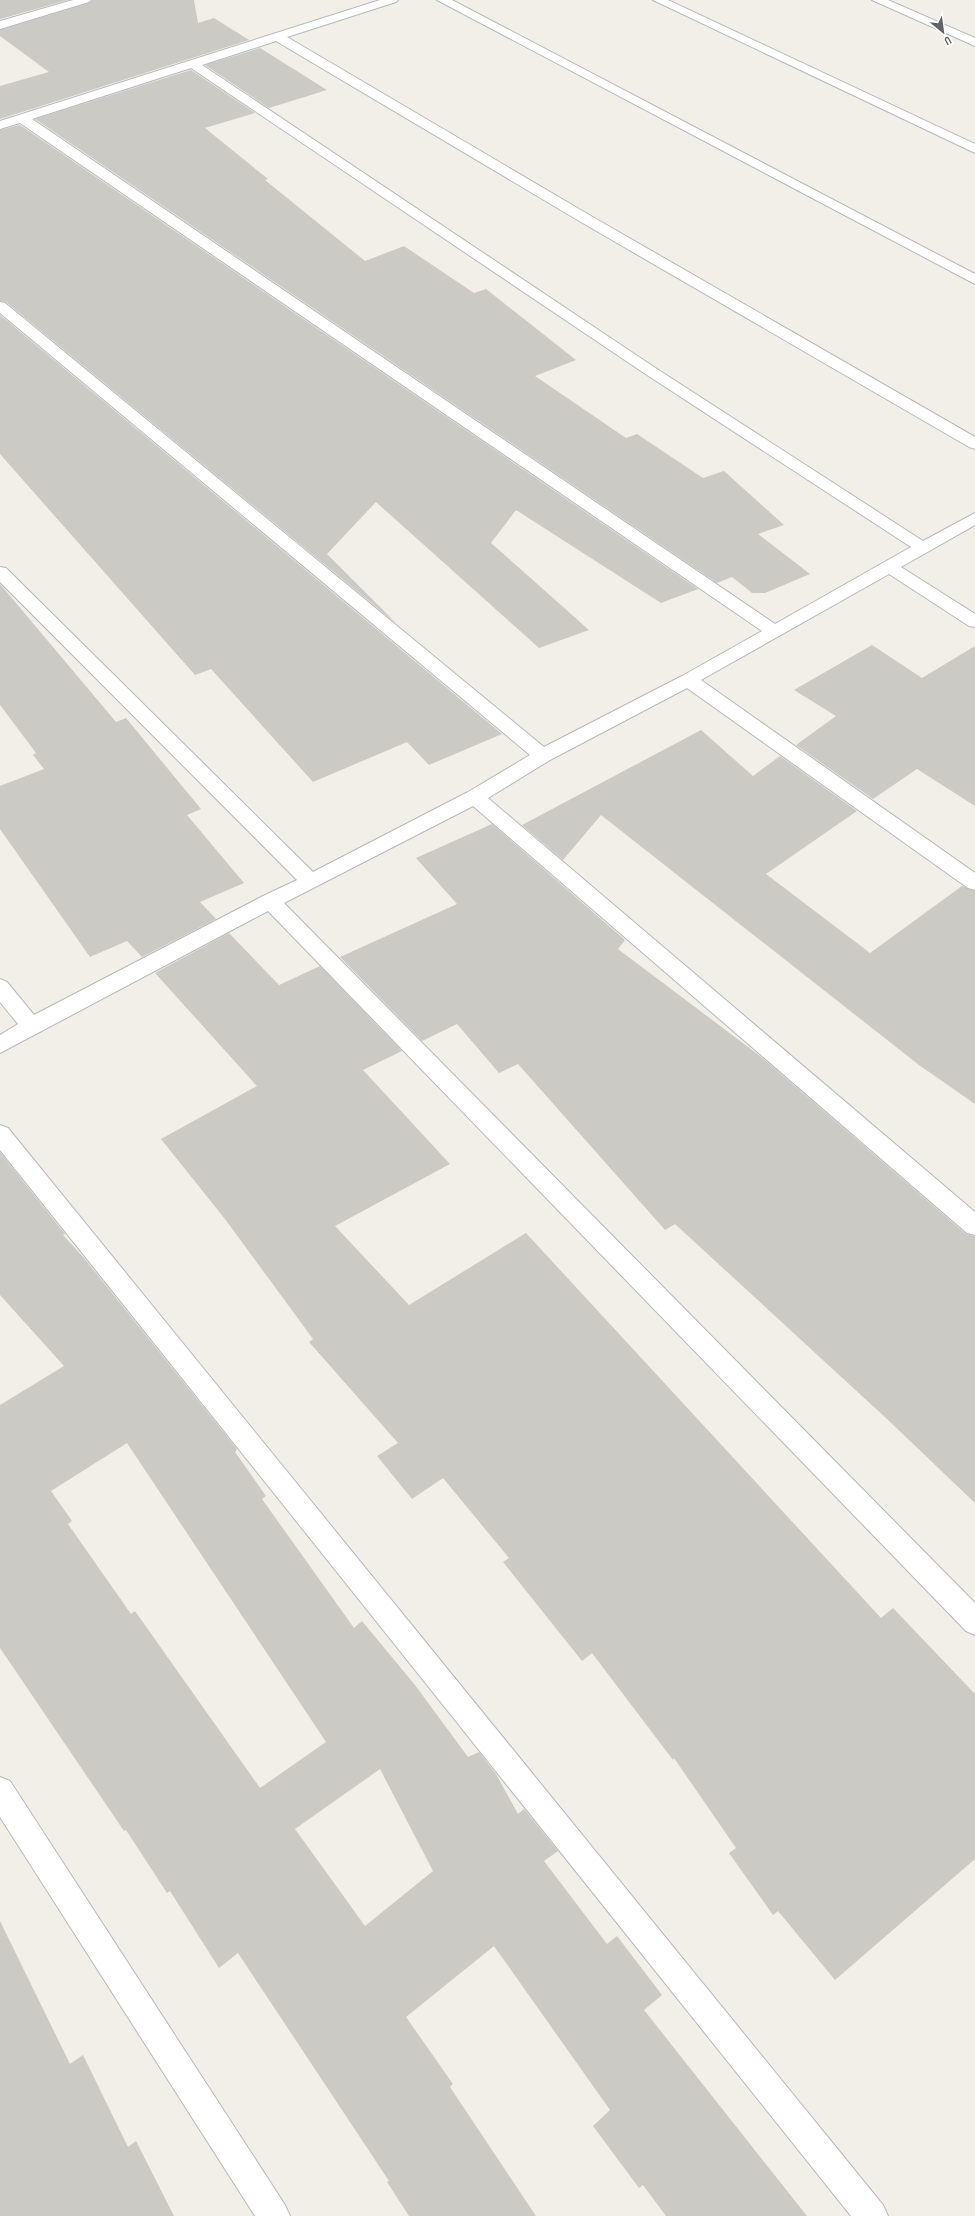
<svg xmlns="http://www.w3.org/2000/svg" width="975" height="2216" font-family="'PT Sans Narrow',sans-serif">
<rect width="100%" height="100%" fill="#f1efe8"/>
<g fill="#cccac5" fill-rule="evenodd">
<polygon points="0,0 68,0 0,19"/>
<polygon points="92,0 194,0 198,23 214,18 249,40 0,119 0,86 49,72 0,36 0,30 89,3"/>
<polygon points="260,48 327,90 269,108 205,65"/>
<polygon points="191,70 255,113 205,128 268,179 265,180 365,261 404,246 474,293 486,289 576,360 535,376 626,438 637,434 703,478 724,471 784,525 758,534 810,574 765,593 752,593 732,577 717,583 35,119"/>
<polygon points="20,125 698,589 661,603 516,510 491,543 589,630 539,648 376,502 327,554 397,624 6,302 0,301 0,130"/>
<polygon points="0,315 502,734 429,765 407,742 313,782 211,669 195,675 0,454"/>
<polygon points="0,584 116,722 126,718 201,809 187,815 244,883 200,902 216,919 142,957 127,941 90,957 0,829 0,786 44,769 33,755 36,753 0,705"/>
<polygon points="872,645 922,678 975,646 975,806 917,769 873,799 796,745 836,716 794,690"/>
<polygon points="701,730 753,776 780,756 857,811 766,874 870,953 962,886 975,891 975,1104 919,1065 601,815 563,860 522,825"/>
<polygon points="492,824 625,940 618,949 760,1056 966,1234 975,1236 975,1503 887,1419 675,1224 665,1230 518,1064 499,1073 457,1024 422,1041 340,957 457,904 416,858"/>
<polygon points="229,933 279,985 320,966 402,1051 363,1070 450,1164 335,1226 409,1305 526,1233 881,1618 893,1608 975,1694 975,1859 835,1980 778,1911 773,1915 729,1853 736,1848 674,1758 673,1760 592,1653 582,1661 503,1562 509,1558 443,1478 412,1499 377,1456 398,1443 309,1342 313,1339 225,1219 161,1139 257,1086 155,973"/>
<path d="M0 1152 65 1234 63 1235 84 1258 237 1449 235 1452 266 1496 262 1499 354 1628 362 1621 415 1685 468 1757 479 1752 496 1774 518 1814 524 1809 558 1851 544 1861 607 1944 617 1936 662 1995 644 2010 807 2216H666L643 2185 639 2188 593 2126 610 2110 494 1946 406 2017 453 2084 450 2087 536 2216H409L387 2182 389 2181 238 1953 219 1968 170 1891 167 1893 126 1830 124 1831 0 1648V1405L64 1366 0 1295ZM127 1443 326 1742 260 1788 135 1611 131 1614 68 1524 72 1521 51 1491ZM380 1769 433 1871 365 1926 295 1829Z"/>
<polygon points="0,1921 70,2064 83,2055 128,2147 136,2141 174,2216 0,2216"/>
</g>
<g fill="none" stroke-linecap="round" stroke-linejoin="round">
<g stroke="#b5b8bc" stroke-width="2">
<g id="minor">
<polygon points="73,0 91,0 89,2 0,29 0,21"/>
<path d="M380 0H398L396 2 287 37 591 216 975 437V449L969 447 581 222 276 41 202 65 654 367 923 541 975 513V525L901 567 975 614V627L969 626 889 574 701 680 975 873V890L968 888 687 688 550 760 488 798 975 1212V1235L967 1233 473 806 284 903 975 1603V1635L966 1631 268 911 0 1053V1035L18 1024 0 1002V979L7 982 34 1015 263 896 297 880 0 582V567L6 568 313 872 468 792 530 755 0 313V302L5 303 544 747 682 676 762 631 20 123 0 129V121ZM191 68 644 373 911 547 775 624 32 119Z"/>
<polygon points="437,0 452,0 975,274 975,284"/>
<polygon points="653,0 668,0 975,144 975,153"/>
<polygon points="872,0 888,0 975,38 975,46"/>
<polygon points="0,1125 8,1128 883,2205 888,2216 851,2216 0,1150"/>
<polygon points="0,1777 10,1781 285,2205 290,2216 255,2216 0,1817"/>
</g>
</g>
<use href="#minor" fill="#fff" fill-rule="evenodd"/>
</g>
<g transform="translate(943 32) rotate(151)" stroke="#ffffff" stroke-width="3" paint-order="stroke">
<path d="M0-3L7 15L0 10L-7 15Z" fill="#5f6368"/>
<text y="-6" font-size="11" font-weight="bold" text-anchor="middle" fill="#5f6368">U</text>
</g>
</svg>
